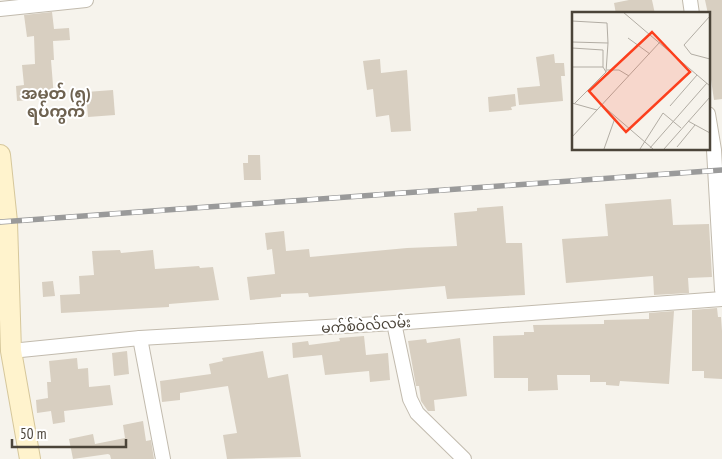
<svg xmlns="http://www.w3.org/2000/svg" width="722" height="459" font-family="'PT Sans Narrow','Noto Sans Myanmar',sans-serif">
<rect width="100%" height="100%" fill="#f6f3ec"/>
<g fill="#d8cfc1">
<polygon points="629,0 652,0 655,14 616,14 614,3"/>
<polygon points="705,0 722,0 722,99 714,100 708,59 708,14"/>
<polygon points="52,12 54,29 69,28 70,40 53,41 54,60 51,60 54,98 17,101 16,86 24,85 22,65 35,64 34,36 27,37 24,15"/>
<polygon points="554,54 555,63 564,63 565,76 561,76 563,101 519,105 517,88 540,86 536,57"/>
<polygon points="380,59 381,73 407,70 411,131 391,132 389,115 376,117 373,89 367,90 363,61"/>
<polygon points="113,90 115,115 88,117 86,92"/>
<polygon points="515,94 516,106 511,107 512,110 489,112 488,97"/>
<polygon points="248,155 260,155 261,180 244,180 243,163 248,163"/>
<polygon points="671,199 673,225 709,224 712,277 688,278 689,293 654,295 653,276 566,283 562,239 608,236 605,204"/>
<polygon points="503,206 506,243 522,243 525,295 447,299 445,286 309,297 308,293 281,294 281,297 250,300 247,277 275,274 272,249 267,250 265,233 284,231 286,251 309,249 310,257 407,248 457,246 454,213 477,211 477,208"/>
<polygon points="120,250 121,253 153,250 155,269 199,266 200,268 213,267 219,300 169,304 169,307 61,313 60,295 80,294 79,276 94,275 92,251"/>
<polygon points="53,281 55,296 43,297 42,282"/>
<polygon points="717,308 718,317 721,317 722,331 722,379 704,378 704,371 692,371 692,310"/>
<polygon points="674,311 669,384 620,381 619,386 606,385 606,382 590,382 590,375 557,375 558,390 528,391 528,378 494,378 493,336 524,335 524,332 534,332 533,325 604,324 604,320 649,319 649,313"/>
<polygon points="364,336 366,355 388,353 390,380 370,382 369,371 325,375 322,355 293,358 292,343 308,341 309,345 340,341 339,338"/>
<polygon points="460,338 467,396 434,400 435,411 428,411 421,401 419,386 416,386 408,341 426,339 427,343"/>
<polygon points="127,351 129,374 114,376 112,353"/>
<polygon points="263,351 268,378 288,374 301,457 227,459 223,435 237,433 228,386 180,393 180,400 162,402 160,381 211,374 209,364 223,361 222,358"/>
<polygon points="77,358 78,369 88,368 89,387 110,385 113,405 64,411 65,422 53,424 51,411 37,413 36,400 48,398 47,382 51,382 49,361"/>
<polygon points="143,421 146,441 151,440 154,459 111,459 110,455 108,454 73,459 69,439 93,434 95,444 125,438 123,425"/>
</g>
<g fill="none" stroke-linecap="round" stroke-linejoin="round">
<g stroke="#c2bbae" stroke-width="16">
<g id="street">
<polyline points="690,0 692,14"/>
<polyline points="0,9 86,0"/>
<polyline points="708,114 714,150 722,290"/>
<polyline points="394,323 410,399 417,413 464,459"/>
<polyline points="140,338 163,459"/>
<polyline points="11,351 140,338 394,323 722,299"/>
</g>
</g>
<g stroke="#d6c79b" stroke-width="22">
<polyline id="secondary" points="0,155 7,222 11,351 30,459"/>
</g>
<use href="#street" stroke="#fff" stroke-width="14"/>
<use href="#secondary" stroke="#fff3cd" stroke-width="20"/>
<g stroke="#9a9a9a" stroke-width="5.5">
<polyline id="rail" points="0,222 722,170"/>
</g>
<use href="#rail" stroke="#fff" stroke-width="4" stroke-dasharray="11" stroke-linecap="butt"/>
</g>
<g text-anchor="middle" stroke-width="4" stroke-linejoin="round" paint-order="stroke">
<g font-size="14" fill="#4b4439" stroke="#fff">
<text transform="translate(366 325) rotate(-4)" y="5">မက်စ်ဝဲလ်လမ်း</text>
</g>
<g font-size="16" font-weight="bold" fill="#6e6250" stroke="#fff">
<text x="56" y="99">အမှတ် (၅)<tspan x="56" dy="18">ရပ်ကွက်</tspan></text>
</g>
</g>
<g transform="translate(572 12)">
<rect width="138" height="138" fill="#f6f3ec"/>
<path fill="none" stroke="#b2ada4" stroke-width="1" d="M51 0 138 74M138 4 112 33 119 42 138 47M0 9 35 11 36 31M56 26 78 42M0 30 36 31 34 60M0 36 31 38V55H0M35 58H47L57 64M0 91 25 98M2 92 34 60 31 55M30 93 81 137M98 94 125 63M116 109 138 121M0 125 88 30M105 135 123 113M78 136 135 71M32 137 43 106M68 137 91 101 109 116M92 137 138 85"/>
<path fill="#fc3f1d" fill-opacity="0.15" stroke="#fc3f1d" stroke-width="2.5" d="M80 20 118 60 54 120 17 79Z"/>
<rect width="138" height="138" fill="none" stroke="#4b4439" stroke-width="2.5"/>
</g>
<path d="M12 439v8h114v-8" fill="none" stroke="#4b4439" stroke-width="2.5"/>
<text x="20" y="439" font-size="15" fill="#4b4439" stroke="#ffffff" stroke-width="4" paint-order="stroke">50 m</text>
</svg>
